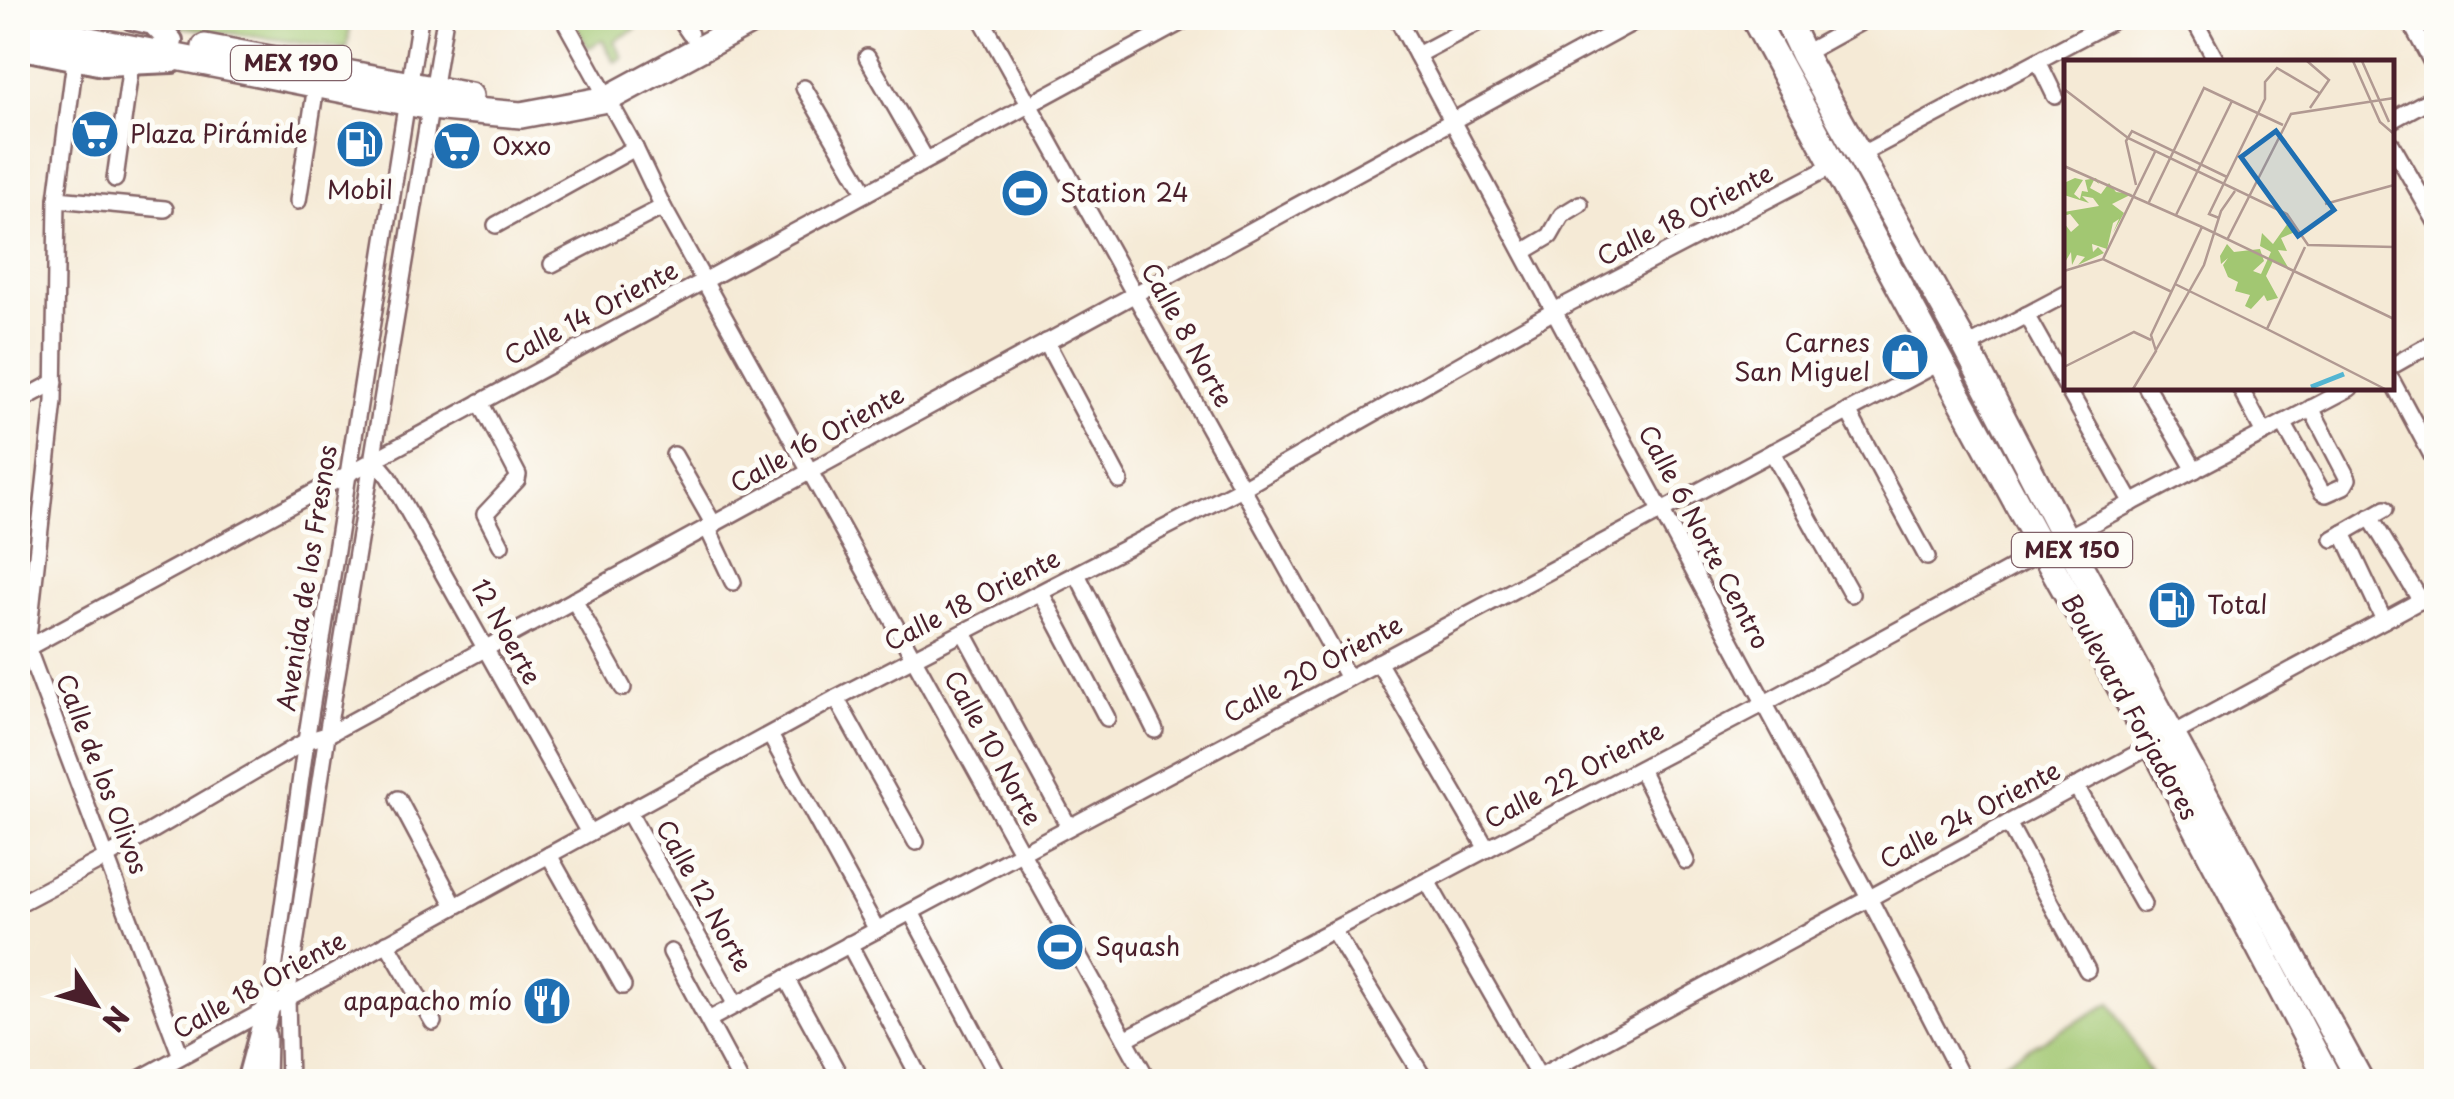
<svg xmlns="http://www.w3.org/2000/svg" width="2454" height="1099" font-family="'Playpen Sans',sans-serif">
<rect width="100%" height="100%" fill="#fdfcf7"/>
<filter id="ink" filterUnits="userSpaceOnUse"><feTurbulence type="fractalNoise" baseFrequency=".01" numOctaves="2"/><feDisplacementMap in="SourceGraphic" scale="20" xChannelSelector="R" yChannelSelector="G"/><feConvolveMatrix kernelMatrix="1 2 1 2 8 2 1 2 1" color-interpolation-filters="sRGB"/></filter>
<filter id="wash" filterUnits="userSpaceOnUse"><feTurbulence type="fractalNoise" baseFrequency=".0048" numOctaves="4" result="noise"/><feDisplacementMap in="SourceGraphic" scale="40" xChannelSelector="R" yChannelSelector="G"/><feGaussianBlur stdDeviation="2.25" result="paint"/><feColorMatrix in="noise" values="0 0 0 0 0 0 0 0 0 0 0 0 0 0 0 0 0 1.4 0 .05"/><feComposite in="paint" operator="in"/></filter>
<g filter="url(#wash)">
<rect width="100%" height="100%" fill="#f5ead6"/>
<g fill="#a2c772" stroke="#76734e" stroke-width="2.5">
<polygon points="154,18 351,18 347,49 169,25"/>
<polygon points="572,18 630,18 636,29 614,41 623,58 615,62 602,40 588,48"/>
<polygon points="2111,1003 2154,1081 1981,1081 1978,1076"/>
</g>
</g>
<g filter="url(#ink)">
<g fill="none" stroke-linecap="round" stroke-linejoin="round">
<g stroke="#866667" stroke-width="20">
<g id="street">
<polyline points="563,18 635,148 663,207 1149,1082"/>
<polyline points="679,18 690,34"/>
<polyline points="981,18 1348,678"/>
<polyline points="1397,18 1869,898 1964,1082"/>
<polyline points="2193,18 2217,62"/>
<polyline points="2408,18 2436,70"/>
<polyline points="1803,54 1868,18"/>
<polyline points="1417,55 1477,23"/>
<polyline points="867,57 926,160"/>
<polyline points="75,60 57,199 54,401 27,647 181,1056"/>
<polyline points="2038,61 2055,96"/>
<polyline points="804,88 866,193"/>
<polyline points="2392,120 2436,96"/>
<polyline points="2392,145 2436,222"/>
<polyline points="1858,156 2118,18"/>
<polyline points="115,179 131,64"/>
<polyline points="57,199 165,209"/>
<polyline points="298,201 316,86"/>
<polyline points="496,225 635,148"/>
<polyline points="1523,252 1550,236 1562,215 1580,204"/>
<polyline points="552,264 663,207"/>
<polyline points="2026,315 2132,503"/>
<polyline points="1046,342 1120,481"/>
<polyline points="1966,347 2066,294"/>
<polyline points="2392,366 2436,341"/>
<polyline points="2392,381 2436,463"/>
<polyline points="2147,388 2195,470"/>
<polyline points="2240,388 2264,433"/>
<polyline points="18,402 55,382"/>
<polyline points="480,402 518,475 517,480 485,514 501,545"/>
<polyline points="1848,411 1927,557"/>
<polyline points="2283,423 2322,492 2326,494 2344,486 2348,479 2311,408"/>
<polyline points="1772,452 1851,594"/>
<polyline points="674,455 714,525"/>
<polyline points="374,459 389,477 589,833"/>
<polyline points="2370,517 2421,601"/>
<polyline points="708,529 733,582"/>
<polyline points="2343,533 2384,620"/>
<polyline points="2065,538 2350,388"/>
<polyline points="2333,539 2385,509"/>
<polyline points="1077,574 1155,730"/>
<polyline points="1041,593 1107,718"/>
<polyline points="574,600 623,688"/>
<polyline points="964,633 1069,827"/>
<polyline points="18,653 1189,18"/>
<polyline points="1378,662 1487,849"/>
<polyline points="836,698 916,842"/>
<polyline points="770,735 877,930"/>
<polyline points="1640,769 1686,861"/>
<polyline points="2076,786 2143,904"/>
<polyline points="398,799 455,906"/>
<polyline points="628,811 736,1005"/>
<polyline points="2008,823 2087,970"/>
<polyline points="549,855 623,986"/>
<polyline points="1427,881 1542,1082"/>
<polyline points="18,904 107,857 306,741 327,735 1641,18"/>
<polyline points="911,912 1001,1082"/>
<polyline points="1333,930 1426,1082"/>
<polyline points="387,943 433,1022"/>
<polyline points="849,944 922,1082"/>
<polyline points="671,952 741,1082"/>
<polyline points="786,978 843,1082"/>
<polyline points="268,1013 306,741 420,18"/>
<polyline points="708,1020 1941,362"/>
<polyline points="1125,1039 1765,703 2043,551"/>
<polyline points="134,1082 836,698 1244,487 1554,311 1834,165"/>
<polyline points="267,1082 268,1036"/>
<polyline points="289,1082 287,997 327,735 445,18"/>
<polyline points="1529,1082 2436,592"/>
</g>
</g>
<g stroke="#866667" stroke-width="28">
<g id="secondary">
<polyline points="132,18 153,23 171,41"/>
<polyline points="18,47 103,64 172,61"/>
<polyline points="248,1082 268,1008"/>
</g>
</g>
<g stroke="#866667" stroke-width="30">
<g id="primary">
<polyline points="1754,18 2043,551 2153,745 2330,1082"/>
<polyline points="1786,18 1803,54 1966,347 2065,538 2361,1082"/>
<polyline points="18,26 431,107 521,115 607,99 757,18"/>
<polyline points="205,47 470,96"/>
</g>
</g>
<use href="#street" stroke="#fff" stroke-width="15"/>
<use href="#secondary" stroke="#fff" stroke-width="22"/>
<use href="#primary" stroke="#fff" stroke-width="25"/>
</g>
</g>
<defs>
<g id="supermarket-disc" transform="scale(2.5)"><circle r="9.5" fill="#1f6fb2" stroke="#fdfcf7"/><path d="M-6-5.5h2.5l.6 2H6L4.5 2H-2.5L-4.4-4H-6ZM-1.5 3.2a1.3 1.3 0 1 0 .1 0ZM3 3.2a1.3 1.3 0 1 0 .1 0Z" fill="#fff"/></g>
<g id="fuel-disc" transform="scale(2.5)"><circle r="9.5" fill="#1f6fb2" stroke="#fdfcf7"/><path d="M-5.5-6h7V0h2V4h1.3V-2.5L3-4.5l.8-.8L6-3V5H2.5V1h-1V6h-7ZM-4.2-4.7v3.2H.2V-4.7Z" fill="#fff"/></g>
<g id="stadium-disc" transform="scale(2.5)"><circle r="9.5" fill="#1f6fb2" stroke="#fdfcf7"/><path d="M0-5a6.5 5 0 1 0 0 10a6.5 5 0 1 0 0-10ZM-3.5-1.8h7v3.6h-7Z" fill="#fff"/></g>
<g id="shop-disc" transform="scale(2.5)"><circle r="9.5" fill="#1f6fb2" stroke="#fdfcf7"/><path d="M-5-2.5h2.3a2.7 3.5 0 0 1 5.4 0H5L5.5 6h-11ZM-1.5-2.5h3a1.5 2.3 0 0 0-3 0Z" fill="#fff"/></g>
<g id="restaurant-disc" transform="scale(2.5)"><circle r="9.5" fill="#1f6fb2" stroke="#fdfcf7"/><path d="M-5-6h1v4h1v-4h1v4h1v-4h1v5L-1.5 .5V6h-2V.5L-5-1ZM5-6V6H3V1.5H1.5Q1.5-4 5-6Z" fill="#fff"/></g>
</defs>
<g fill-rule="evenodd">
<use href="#supermarket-disc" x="95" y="134"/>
<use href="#fuel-disc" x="360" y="144"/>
<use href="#supermarket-disc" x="457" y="146"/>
<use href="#stadium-disc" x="1025" y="193"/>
<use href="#shop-disc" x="1905" y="357"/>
<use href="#fuel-disc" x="2172" y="605"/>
<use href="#stadium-disc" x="1060" y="947"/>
<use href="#restaurant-disc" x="547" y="1001"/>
</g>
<g text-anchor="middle" stroke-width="10" stroke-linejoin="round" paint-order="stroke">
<g fill="#fdfcf7" stroke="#806168" stroke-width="2.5">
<rect x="231" y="46" width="120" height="34" rx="8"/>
<rect x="2012" y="533" width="120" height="34" rx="8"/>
</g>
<g font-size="22" font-weight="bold" fill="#4a1f2b">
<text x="291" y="71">MEX 190</text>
<text x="2072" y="558">MEX 150</text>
</g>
<g font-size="25" fill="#4a1f2b" stroke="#fdfcf7" text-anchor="start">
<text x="130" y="143">Plaza Pirámide</text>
<text x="492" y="155">Oxxo</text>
<text x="360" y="199" text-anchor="middle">Mobil</text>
<text x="1060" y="202">Station 24</text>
<text x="1870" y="352" text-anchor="end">Carnes<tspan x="1870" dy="29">San Miguel</tspan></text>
<text x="2207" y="614">Total</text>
<text x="1095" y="956">Squash</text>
<text x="512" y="1010" text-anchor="end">apapacho mío</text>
</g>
<g font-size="25" fill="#4a1f2b" stroke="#fdfcf7">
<text transform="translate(1685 215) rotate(-27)" y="9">Calle 18 Oriente</text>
<text transform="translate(591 313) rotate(-28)" y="9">Calle 14 Oriente</text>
<text transform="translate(1187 335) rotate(61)" y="9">Calle 8 Norte</text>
<text transform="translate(817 439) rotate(-29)" y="9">Calle 16 Oriente</text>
<text transform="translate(1704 537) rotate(62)" y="9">Calle 6 Norte Centro</text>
<text transform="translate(307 578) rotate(-81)" y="9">Avenida de los Fresnos</text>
<text transform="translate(972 600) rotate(-27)" y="9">Calle 18 Oriente</text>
<text transform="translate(506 632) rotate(61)" y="9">12 Noerte</text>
<text transform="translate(1313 669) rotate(-28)" y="9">Calle 20 Oriente</text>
<text transform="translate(2130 707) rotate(61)" y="9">Boulevard Forjadores</text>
<text transform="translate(993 748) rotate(61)" y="9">Calle 10 Norte</text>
<text transform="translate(102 774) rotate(69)" y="9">Calle de los Olivos</text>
<text transform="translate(1574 775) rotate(-28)" y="9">Calle 22 Oriente</text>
<text transform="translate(1970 815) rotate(-28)" y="9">Calle 24 Oriente</text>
<text transform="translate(704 896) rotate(61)" y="9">Calle 12 Norte</text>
<text transform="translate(259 985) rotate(-29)" y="9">Calle 18 Oriente</text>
</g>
</g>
<g transform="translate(2064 60)">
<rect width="330" height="330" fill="#f5ead6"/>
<path d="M11 118 19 120 10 134 16 139 18 131 24 132 21 120 32 118 35 124 30 120 26 128 37 134 45 123 52 132 68 134 48 144 60 153 49 173 55 159 49 163 43 189 28 184 29 192 34 187 40 193 14 205 21 197 13 195 8 205 7 192 0 204V163L7 172 15 165 6 154 3 155 0 154V152L35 146 29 138 18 136 25 143 0 135V123ZM224 163 231 172 217 178 223 191 214 190 225 209 209 201 202 216 214 238 203 241 200 235 187 249 181 246 186 235 171 231 174 222 164 217 159 205 164 198 157 204 156 196 163 184 170 192 196 189 200 201 189 211 197 214 207 192 196 186 198 173 209 184Z" fill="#a2c772"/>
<path fill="none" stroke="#53b5d2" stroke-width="5" d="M247 327 280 314"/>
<path fill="none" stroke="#b19992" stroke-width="2.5" d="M243 1 265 20 246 48M289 1 316 62 330 74M298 1 325 62M0 29 64 78 223 154 244 185 330 187M0 106 138 167M72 125 62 81 68 71 163 117M85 142 140 28 219 65M261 144 330 125M112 155 168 41M155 158 145 154 201 39V22L213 8 257 34M163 180 227 54 330 38M241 187 203 269 321 329M39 199 91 92M0 211 39 199 108 232M111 224 203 269M92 290 140 205 157 151 171 131M0 307 70 272 87 280M69 329 92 291 87 275 138 167 330 259"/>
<path fill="#1f6fb2" fill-opacity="0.15" stroke="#1f6fb2" stroke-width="5" d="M212 71 270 150 234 176 177 97Z"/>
<rect width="330" height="330" fill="none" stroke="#4a1f2b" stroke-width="5"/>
</g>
<rect width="2454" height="1099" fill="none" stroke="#fdfcf7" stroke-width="60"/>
<g transform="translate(95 1004) rotate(126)" stroke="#fdfcf7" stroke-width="8" paint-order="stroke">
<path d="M0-8L18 38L0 25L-18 38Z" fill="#4a1f2b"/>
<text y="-15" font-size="28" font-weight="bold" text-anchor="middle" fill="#4a1f2b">N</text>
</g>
</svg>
